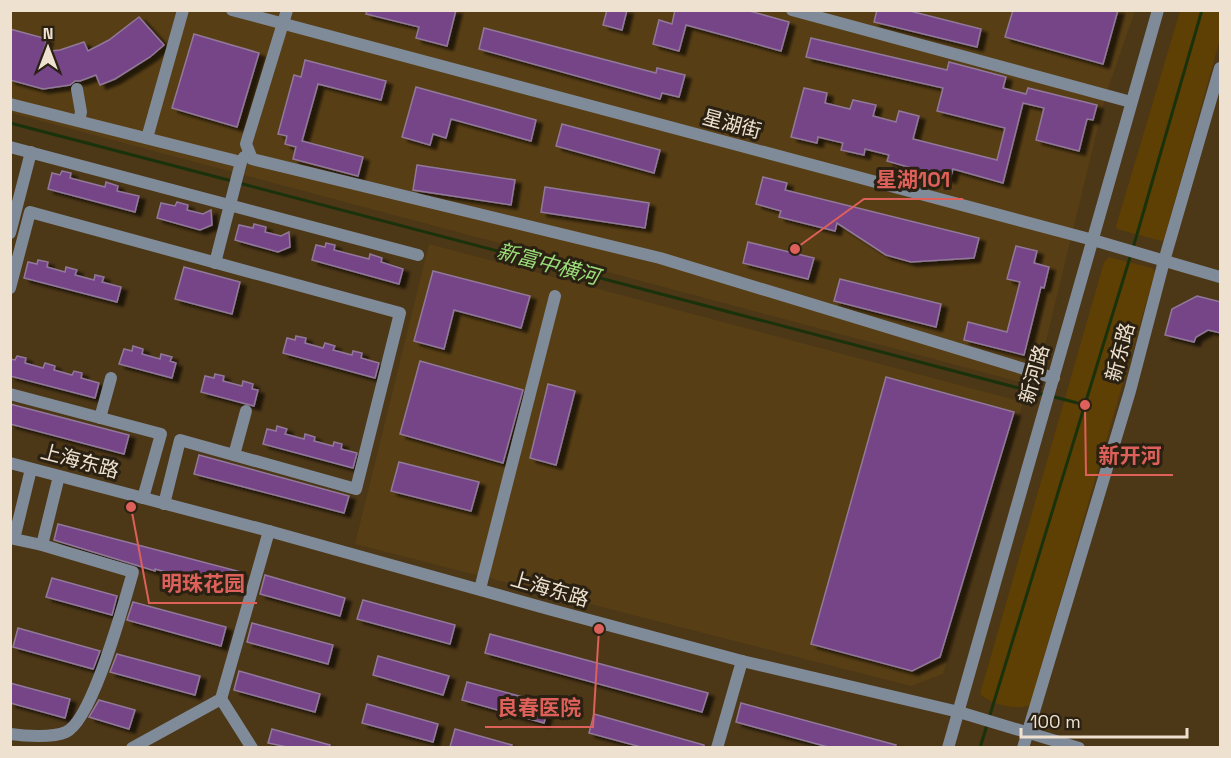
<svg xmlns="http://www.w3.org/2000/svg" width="1231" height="758" font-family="'Space Grotesk','Noto Sans SC',sans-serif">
<defs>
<filter id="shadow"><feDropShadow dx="6" dy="4" stdDeviation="1.5" flood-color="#0009"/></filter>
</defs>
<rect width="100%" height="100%" fill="#4c3717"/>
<g fill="#573e15">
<polygon points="10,11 1135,11 1106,94 1035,386 11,113"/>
<polygon points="429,244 1023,402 943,674 911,686 355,544"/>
</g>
<g fill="#5e3f04">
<polygon points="1180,11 1220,11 1220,39 1164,240 1161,241 1117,229 1116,226"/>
<path d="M1109 257 1152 268 1155 272 1030 705C1016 711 990 704 980 694L1104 262Z"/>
</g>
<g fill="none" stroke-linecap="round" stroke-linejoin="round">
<g stroke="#1a320c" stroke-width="3">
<polyline points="10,123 232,181"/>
<polyline points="239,183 1045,395"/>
<polyline points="1133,248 1202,10"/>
<polyline points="1051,396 1085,405"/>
<polyline points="989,718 1131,254"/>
<polyline points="980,748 987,725"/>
</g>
</g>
<g fill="#744487" stroke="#91799a" stroke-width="1.5" filter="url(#shadow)">
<polygon points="367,10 456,10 447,46 416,38 419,27 366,14"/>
<polygon points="607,10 627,10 622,30 603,25"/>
<polygon points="675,10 746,10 789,22 781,51 686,25 679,51 653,44 659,20 672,24"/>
<polygon points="877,10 906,10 981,29 977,47 874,22"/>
<polygon points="1013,10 1118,10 1103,64 1005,37"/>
<polygon points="139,17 164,45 150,57 115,79 100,85 96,75 80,81 75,81 70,85 43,89 10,80 10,29 47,39 43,52 60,50 84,42 88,51 109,40"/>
<polygon points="484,28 656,73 657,68 685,75 679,97 662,93 660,99 479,49"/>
<polygon points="194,34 259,53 237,127 172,108"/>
<polygon points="811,38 947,70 949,62 1006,77 1003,88 1026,94 1028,88 1097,105 1093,120 1087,119 1079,151 1036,140 1044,108 1023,103 1003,183 953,169 950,179 887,161 889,155 865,149 864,155 841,150 843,143 818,137 817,143 791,137 804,88 827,93 825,103 850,109 853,100 876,105 873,116 896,122 899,111 919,116 913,139 997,160 1005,128 937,111 943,88 806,57"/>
<polygon points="305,60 386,81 381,100 318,84 302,141 363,157 358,176 293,159 296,147 285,144 287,136 278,134 294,75 301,77"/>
<polygon points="416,87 536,120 531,141 451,119 446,138 433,134 430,145 402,137"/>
<polygon points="562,124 660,150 654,173 556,146"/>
<polygon points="417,165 515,180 511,205 413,190"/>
<polygon points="62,171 71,173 70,178 105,187 106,182 118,186 117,191 139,196 135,212 48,189 52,173 60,175"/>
<polygon points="763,177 787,183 785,190 979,238 974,258 911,262 886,255 837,223 835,231 779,217 781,211 756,204"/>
<polygon points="545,187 649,203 645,228 541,212"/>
<polygon points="177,202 188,205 187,210 203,214 211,210 212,225 200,230 157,218 161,203 175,206"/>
<polygon points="254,224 266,227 265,232 281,236 289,232 290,247 278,252 235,240 239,225 253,228"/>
<polygon points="748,242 814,258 808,279 743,263"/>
<polygon points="326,243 335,245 334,250 369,259 370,254 382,258 381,262 403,269 399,284 312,260 316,245 325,247"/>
<polygon points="1016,246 1037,251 1034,263 1049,267 1044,288 1041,287 1024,355 964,340 968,322 1007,332 1020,282 1007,279"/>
<polygon points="38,260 48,262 47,267 65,272 66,267 77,270 75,275 94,280 95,275 104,277 102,282 121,287 117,302 24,278 28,262 37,264"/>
<polygon points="184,267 240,282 232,314 175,299"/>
<polygon points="433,271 530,296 521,328 454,310 444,349 414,341"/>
<polygon points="840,279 941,304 936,327 834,301"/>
<polygon points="1197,296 1221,302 1221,333 1208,330 1196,337 1194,342 1165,335 1172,309"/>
<polygon points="296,336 306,338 305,343 323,348 325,343 335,346 333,350 352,355 353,351 362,353 361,358 379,363 375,378 283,353 287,338 295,340"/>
<polygon points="133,346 143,349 142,354 160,359 161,354 172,357 170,361 176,363 172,378 119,364 124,349 132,351"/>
<polygon points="17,356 26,358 25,363 43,368 45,363 55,366 54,370 72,375 74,371 82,373 81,378 99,383 95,398 10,376 10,359 15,360"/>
<polygon points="420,361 523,390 503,463 400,434"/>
<polygon points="215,374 224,376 223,381 242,386 243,381 253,384 252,389 258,390 254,406 201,392 205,376 214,378"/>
<polygon points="886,377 1014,412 940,657 912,671 811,644"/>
<polygon points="548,384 575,391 556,465 530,458"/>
<polygon points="10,404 129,435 124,454 10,424"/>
<polygon points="277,426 287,429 285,434 304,439 305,434 315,437 314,441 333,446 334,442 342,444 341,449 357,453 353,468 263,444 267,429 276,431"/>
<polygon points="199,455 349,496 344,513 194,474"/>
<polygon points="399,462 479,482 471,511 391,491"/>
<polygon points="58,524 241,572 236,591 155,569 155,571 139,566 54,540"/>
<polygon points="265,575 345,598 340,616 260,594"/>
<polygon points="52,578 117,596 112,615 46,597"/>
<polygon points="363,600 455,625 450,644 357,619"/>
<polygon points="133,602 226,627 221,646 127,620"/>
<polygon points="252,623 333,645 328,664 247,642"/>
<polygon points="18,628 100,651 94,667 93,669 13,647"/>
<polygon points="490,634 708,693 702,712 485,653"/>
<polygon points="117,654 200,676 195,695 110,672"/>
<polygon points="378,656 449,676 443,695 373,675"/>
<polygon points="239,671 320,694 315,712 234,690"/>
<polygon points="467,682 549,704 544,723 462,700"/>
<polygon points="10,683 70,699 65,718 10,703"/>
<polygon points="99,700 135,710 129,729 89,717"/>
<polygon points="741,703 896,745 895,747 828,747 736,722"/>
<polygon points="367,704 438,724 433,742 362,723"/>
<polygon points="594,714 704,745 704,747 641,747 589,733"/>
<polygon points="272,729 330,745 329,747 287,747 268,743"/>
<polygon points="455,729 512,745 511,747 450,747"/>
</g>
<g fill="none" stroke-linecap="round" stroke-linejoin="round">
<g stroke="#808b99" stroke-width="12">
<polyline points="287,10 246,144 252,159 660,258 1054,378"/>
<polyline points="792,10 1131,102"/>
<polyline points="77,89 81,112 79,121"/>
<polyline points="10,104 241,162"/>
<polyline points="147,138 183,10"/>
<polyline points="10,147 418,255"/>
<polyline points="10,233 31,152"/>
<polyline points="215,263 241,162 244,157"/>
<polyline points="10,288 30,212 400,313 356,489 180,440 164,504"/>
<polyline points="10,394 161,434 143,498"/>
<polyline points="100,418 111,378"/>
<polyline points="234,455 246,411"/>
<polyline points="31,469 14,539 42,545 59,476"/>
<polyline points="480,589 555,296"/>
<polyline points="221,699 252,748"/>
<path d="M10 734C24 736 53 738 66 732 93 720 124 602 133 572L42 545"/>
<polyline points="132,748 221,699 269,531"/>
<polyline points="717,748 742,661"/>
</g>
<g stroke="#808b99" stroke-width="12">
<polyline points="232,10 1093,240 1220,277"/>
<polyline points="10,463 269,531 552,610 742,661 959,712 1079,748"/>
<polyline points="948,748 1158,10"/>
<polyline points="1023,748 1130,391 1164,261 1220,68"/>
</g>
</g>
<g text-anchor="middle" stroke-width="6" stroke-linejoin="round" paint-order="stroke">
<g font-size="20" fill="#eee1cf" stroke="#2a2113">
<text transform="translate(732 124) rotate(15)" y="7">星湖街</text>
<text transform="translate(1120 352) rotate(-75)" y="7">新东路</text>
<text transform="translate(1034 374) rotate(-74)" y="7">新河路</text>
<text transform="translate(80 461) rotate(15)" y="7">上海东路</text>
<text transform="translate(550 589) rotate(16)" y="7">上海东路</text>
</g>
<g font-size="21" font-style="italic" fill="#9adc7a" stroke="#2a2113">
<text transform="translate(548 264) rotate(15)" y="7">新富中横河</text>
</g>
</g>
<path fill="none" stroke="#dd605a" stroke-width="2" d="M795 249L864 199H963M1085 405L1086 475H1173M131 507L149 603H257M599 629L593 727H485"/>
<g fill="#dd605a" stroke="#2a2113" stroke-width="2">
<circle cx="795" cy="249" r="6"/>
<circle cx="1085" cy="405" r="6"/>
<circle cx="131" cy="507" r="6"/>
<circle cx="599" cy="629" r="6"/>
</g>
<g font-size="21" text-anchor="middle" font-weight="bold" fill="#dd605a" stroke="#2a2113" stroke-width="6" stroke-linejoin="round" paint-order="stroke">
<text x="913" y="187">星湖101</text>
<text x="1130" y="463">新开河</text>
<text x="203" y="591">明珠花园</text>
<text x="539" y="715">良春医院</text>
</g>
<rect width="1231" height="758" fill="none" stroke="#eee1cf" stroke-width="24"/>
<g transform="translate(48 48)" stroke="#2a2113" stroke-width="4.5" paint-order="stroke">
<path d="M0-4.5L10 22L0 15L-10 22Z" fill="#eee1cf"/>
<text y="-9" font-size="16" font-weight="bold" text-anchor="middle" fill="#eee1cf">N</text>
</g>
<path d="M1021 728v9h166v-9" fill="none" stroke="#eee1cf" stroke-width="3"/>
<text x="1030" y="728" font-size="18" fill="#eee1cf" stroke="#2a2113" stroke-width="4.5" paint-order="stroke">100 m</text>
</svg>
